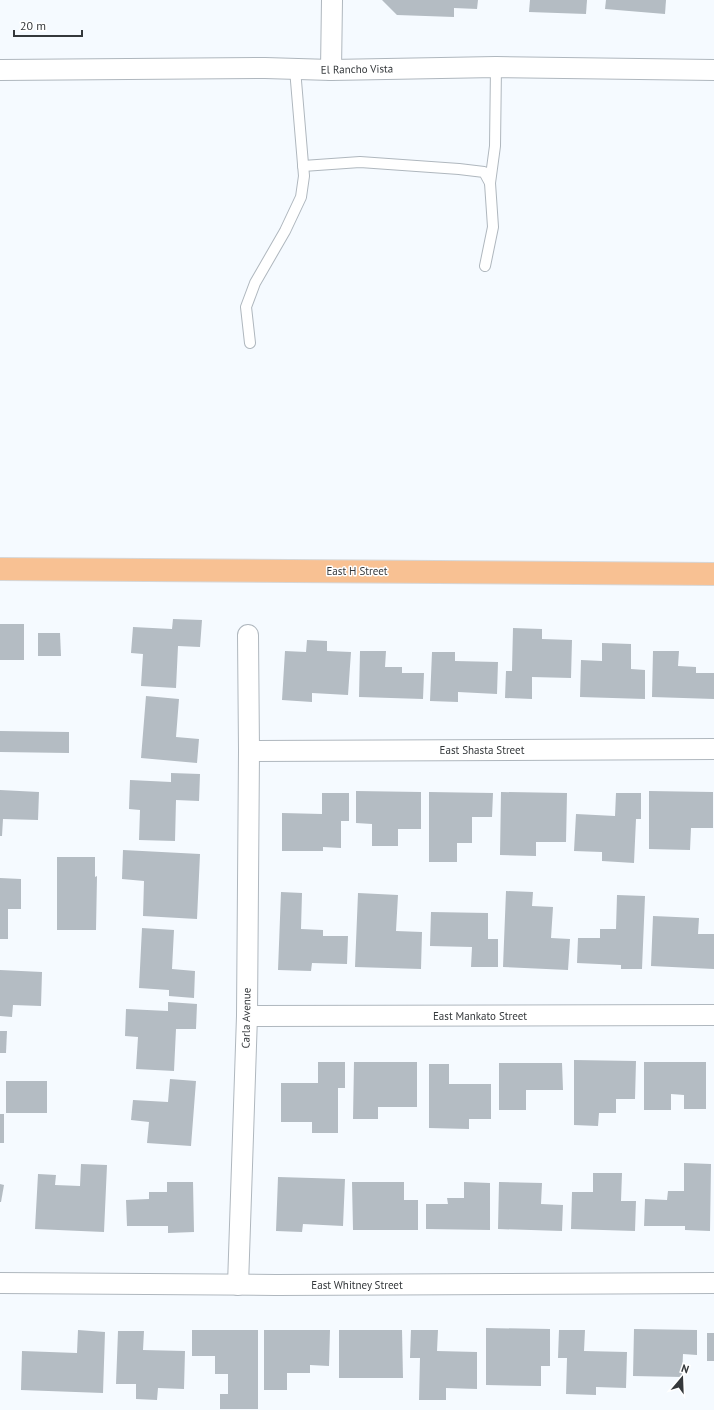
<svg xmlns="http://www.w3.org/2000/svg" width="714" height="1410" font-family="'PT Sans',sans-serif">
<rect width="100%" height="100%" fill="#f5faff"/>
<g fill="#b4bcc3">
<polygon points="382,0 478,0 477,9 454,8 454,17 397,15"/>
<polygon points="530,0 587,0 586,14 529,12"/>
<polygon points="606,0 666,0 665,14 605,9"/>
<polygon points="173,619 202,620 200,647 178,646 176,688 141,686 143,654 131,653 133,627 172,629"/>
<rect x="0" y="624" width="24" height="36"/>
<polygon points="513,628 542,629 542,639 572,640 571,678 532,677 532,699 505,698 506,671 512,671"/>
<polygon points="38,633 60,633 61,656 38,656"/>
<polygon points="307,640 327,641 327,651 351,652 348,695 312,693 312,702 282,700 285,651 306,652"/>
<polygon points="602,643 631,644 631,669 645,670 645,699 580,697 581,660 602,661"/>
<polygon points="360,651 386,651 385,667 402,667 402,673 424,673 423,699 359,697"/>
<polygon points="653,651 679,651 678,666 696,667 696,673 714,673 714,699 652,697"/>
<polygon points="432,652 455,652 455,661 498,662 497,694 458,692 458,702 430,701"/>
<polygon points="146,696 179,699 176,737 199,739 197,763 141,758"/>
<polygon points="0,731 69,732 69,753 0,752"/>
<polygon points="171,773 200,774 199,801 176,800 175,841 139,840 140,810 129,809 130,780 171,782"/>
<polygon points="0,790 39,792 38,820 3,819 2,836 0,836"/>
<polygon points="356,791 421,792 421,829 398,829 398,846 372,846 372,824 356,823"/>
<polygon points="649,791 713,792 713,828 691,828 690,850 649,849"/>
<polygon points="429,792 493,793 492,817 472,817 472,843 457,843 457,862 429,862"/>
<polygon points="501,792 567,793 566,842 536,842 536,856 500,855"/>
<polygon points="322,793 349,793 349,821 341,821 341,848 323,847 323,851 282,851 282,813 322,814"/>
<polygon points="616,793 641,793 641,819 636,819 634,863 602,861 602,852 574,851 576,814 615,816"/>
<polygon points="123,850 200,854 197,919 143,916 144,881 122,879"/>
<polygon points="57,857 95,857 95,877 97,876 96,930 57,930"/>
<polygon points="0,878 21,879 21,909 8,909 8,939 0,939"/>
<polygon points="506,891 533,892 532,906 553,907 551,938 570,939 568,970 503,967"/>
<polygon points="281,892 302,893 301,929 323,930 323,936 348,936 347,964 312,963 311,971 278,970"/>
<polygon points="358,893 398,895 396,931 422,932 421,969 355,967"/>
<polygon points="617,895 645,896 642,969 621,969 621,965 577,963 578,938 600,938 600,929 616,929"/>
<polygon points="431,912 488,913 488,939 498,939 498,967 471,967 472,947 430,946"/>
<polygon points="653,916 699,918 698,934 714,934 714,969 651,966"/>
<polygon points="142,928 174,930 172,969 195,971 194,998 169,996 169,990 139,988"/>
<polygon points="0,970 42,972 41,1006 13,1005 12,1017 0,1016"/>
<polygon points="168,1002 197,1004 196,1029 176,1029 174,1071 136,1069 138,1037 125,1036 126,1009 168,1011"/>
<polygon points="0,1031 7,1031 6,1053 0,1053"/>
<polygon points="574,1060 636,1061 635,1099 616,1099 616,1113 599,1113 598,1126 574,1125"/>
<polygon points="318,1062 345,1062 345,1088 338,1088 338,1133 312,1133 312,1122 281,1122 281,1083 318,1083"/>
<polygon points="354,1062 417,1062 417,1107 378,1107 378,1119 353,1119"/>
<polygon points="644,1062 706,1062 706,1109 684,1109 684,1095 671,1094 671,1110 644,1110"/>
<polygon points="499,1063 562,1063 563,1090 526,1090 526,1110 499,1110"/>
<polygon points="429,1064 449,1064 449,1084 491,1084 491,1119 469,1119 469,1129 429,1128"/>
<polygon points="170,1079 196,1081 191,1146 147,1143 149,1122 131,1120 133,1100 168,1102"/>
<rect x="6" y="1081" width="41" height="32"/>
<rect x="0" y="1114" width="4" height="29"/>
<polygon points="684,1163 711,1164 710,1231 685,1230 685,1226 644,1226 645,1199 667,1200 668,1191 684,1191"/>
<polygon points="81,1164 107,1165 104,1232 35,1229 38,1174 56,1175 55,1185 80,1186"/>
<polygon points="593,1173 622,1173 621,1201 636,1201 635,1231 571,1229 572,1192 593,1192"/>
<polygon points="278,1177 345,1179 343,1226 303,1224 302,1232 276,1231"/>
<polygon points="167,1182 193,1182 194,1232 168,1233 168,1226 127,1226 126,1200 149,1199 149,1192 167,1192"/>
<polygon points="352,1182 404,1182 404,1200 418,1200 418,1230 353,1230"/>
<polygon points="464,1182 490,1183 490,1230 426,1229 426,1204 448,1204 447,1198 464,1198"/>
<polygon points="499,1182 542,1183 541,1204 563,1205 562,1231 498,1229"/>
<polygon points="0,1184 4,1185 1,1202 0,1202"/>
<polygon points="486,1328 550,1329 550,1366 541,1366 541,1386 486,1385"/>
<polygon points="634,1329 697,1330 697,1355 683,1354 682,1377 633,1376"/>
<polygon points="78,1330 105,1332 103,1393 21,1390 22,1351 77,1353"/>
<polygon points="192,1330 258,1330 258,1409 220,1409 220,1394 228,1394 228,1374 215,1374 215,1356 192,1356"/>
<polygon points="264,1330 330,1330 329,1366 310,1365 310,1373 287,1373 287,1390 264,1390"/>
<polygon points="339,1330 402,1330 403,1378 339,1378"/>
<polygon points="411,1330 438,1330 437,1351 477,1352 477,1389 446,1388 446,1400 419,1400 420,1358 410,1358"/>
<polygon points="559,1330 585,1330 584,1351 627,1352 626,1388 596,1387 596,1395 566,1394 567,1358 558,1358"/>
<polygon points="118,1331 144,1331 143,1350 185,1351 184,1389 158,1388 157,1400 136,1399 136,1384 116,1384"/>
<rect x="707" y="1333" width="7" height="28"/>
</g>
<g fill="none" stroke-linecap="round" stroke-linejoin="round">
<g stroke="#afb7be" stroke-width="12">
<g id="service">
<polyline points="303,166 360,162 459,169 484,172 490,183 493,227 485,266"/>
<polyline points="490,183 495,146 496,67"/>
<polyline points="250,343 246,307 255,283 285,231 301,197 304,176 295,69"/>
</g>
</g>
<g stroke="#afb7be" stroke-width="22">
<g id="minor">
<polyline points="0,70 265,68 331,70 496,67 714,70"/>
<polyline points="331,70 332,0"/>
<polyline points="249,751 714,749"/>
<polyline points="247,1016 714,1015"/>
<polyline points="0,1283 276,1285 714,1283"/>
<polyline points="238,1285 247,1016 249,751 248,635"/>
</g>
</g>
<g stroke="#d6d7d8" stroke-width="24">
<polyline id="primary" points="0,569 714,574"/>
</g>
<use href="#service" stroke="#fff" stroke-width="10"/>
<use href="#minor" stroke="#fff" stroke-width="20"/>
<use href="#primary" stroke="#f8c193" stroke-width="22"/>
</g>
<g text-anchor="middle" stroke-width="3" stroke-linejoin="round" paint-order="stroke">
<g font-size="11" fill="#34383b" stroke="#fff">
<text transform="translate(357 69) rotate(-1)" y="4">El Rancho Vista</text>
<text x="357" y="575">East H Street</text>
<text x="482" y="754">East Shasta Street</text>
<text x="480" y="1020">East Mankato Street</text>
<text transform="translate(246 1018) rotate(-89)" y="4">Carla Avenue</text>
<text x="357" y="1289">East Whitney Street</text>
</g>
</g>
<g transform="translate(682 1378) rotate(19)" stroke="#ffffff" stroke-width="3" paint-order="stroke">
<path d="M0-3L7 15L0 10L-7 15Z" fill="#34383b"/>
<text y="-6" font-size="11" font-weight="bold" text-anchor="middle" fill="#34383b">N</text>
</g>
<path d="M14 30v6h68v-6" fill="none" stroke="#34383b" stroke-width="2"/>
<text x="20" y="30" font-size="12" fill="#34383b" stroke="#ffffff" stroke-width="3" paint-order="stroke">20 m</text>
</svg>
